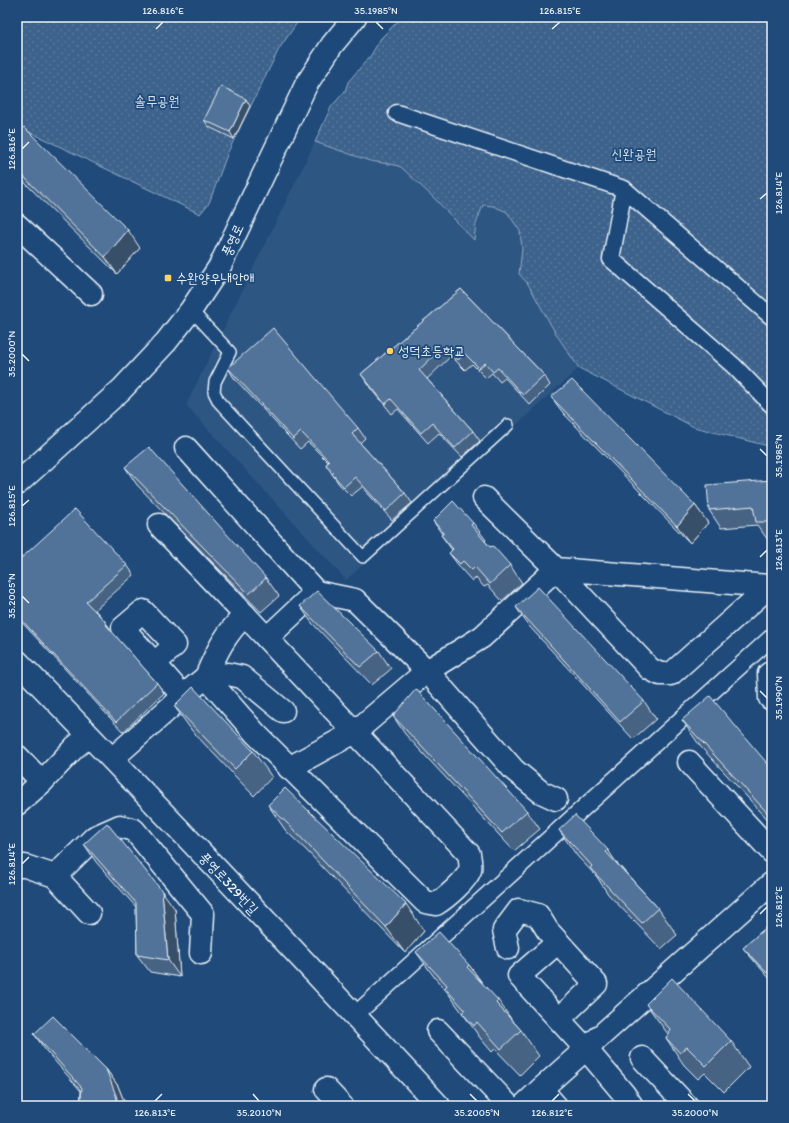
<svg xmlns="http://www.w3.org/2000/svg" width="789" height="1123" font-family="Itim,'Poor Story',sans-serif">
<defs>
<pattern id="park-dots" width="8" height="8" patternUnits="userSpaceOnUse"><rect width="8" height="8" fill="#3c628c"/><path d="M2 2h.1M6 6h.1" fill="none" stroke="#58799d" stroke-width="1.8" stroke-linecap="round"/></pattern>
</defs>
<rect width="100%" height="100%" fill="#1f4a7a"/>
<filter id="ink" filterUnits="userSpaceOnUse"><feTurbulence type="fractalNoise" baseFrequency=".025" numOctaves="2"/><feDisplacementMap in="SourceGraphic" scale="8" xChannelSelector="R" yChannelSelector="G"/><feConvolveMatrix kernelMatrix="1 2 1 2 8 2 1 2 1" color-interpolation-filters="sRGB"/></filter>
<g filter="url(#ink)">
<polygon fill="#2e5683" points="315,142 370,161 399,165 436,200 474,239 476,224 483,205 497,206 508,212 520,231 522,249 519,274 528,284 556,334 579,368 346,580 186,405"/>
<g fill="url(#park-dots)" stroke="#92aac2">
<polygon points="17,17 301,17 279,49 228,152 217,182 209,203 200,214 17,126"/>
<polygon points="402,17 772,17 772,447 694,427 579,368 556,334 528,284 519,274 522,249 520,231 507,212 493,206 483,205 476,224 474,240 436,200 401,167 395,165 370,161 315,142 331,107 345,91 348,82 371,55 381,38"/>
</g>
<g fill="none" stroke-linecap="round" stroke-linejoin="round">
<g stroke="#e8f1f8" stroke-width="14">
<polyline id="service" points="191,310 230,352 215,382 214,392 219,402 363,557 508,425"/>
</g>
<g stroke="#e8f1f8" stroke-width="19">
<g id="pedestrian">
<polyline points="397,113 624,189 772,317"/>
<polyline points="624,189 611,259 734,366 772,405"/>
<polyline points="355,1015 772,637"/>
</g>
</g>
<g stroke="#e8f1f8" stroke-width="25">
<g id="minor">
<polyline points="17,225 91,294"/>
<polyline points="186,448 316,592"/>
<path d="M159 525 245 615C225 634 216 653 206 677"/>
<polyline points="267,638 316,592 355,600 427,671 482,637 556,569 650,669 660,674 671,674 770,586 556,569 484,498"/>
<path d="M17 661C160 808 300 956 439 1106"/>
<polyline points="154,664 175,645 143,611 123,628 183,696"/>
<polyline points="209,681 228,674 242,677 283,711"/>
<polyline points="770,698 769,674 772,672"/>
<polyline points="17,756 42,782"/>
<path d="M112 759 183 696 206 677 256 734 425 902 436 904C446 898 466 881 470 870 471 865 470 859 469 854L245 615"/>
<polyline points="689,762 772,852"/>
<polyline points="289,768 355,732 427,671 514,770 541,792 556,799"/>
<polyline points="17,804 42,782 75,747 89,736"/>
<polyline points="17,866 25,866 55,876 89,913"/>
<polyline points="55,876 95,837 120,826 134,830 203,914 201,953"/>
<polyline points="508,948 504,930 519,910 538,915 548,931 558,942"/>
<polyline points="559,1019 596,984 558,942 519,976 586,1049 624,1094 632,1106"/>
<polyline points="438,1031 509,1106"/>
<polyline points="642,1058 687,1106"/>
<polyline points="326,1089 342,1106"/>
<polyline points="541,1089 556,1106"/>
<polyline points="523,1106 541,1089 772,883"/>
</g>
</g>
<g stroke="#e8f1f8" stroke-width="25">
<polyline id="secondary" points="17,484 122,389 166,342 191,310 220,266 306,85 332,45 355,17"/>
</g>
<use href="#service" stroke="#1f4a7a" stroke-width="11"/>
<use href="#pedestrian" stroke="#1f4a7a" stroke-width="16"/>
<use href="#minor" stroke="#1f4a7a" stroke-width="22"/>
<use href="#secondary" stroke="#1f4a7a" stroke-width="22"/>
</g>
<g fill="#466384" stroke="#e8f1f8">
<polygon points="250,106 234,139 209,127 204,120"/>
<polygon points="17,135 140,248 117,274 17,175"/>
<polygon points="461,289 544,375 550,385 530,405 505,378 500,382 492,373 486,378 472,364 465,370 451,356 427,379 473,431 480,441 462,457 439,433 428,443 398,409 392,414 368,384 361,374"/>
<polygon points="228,368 358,428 365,438 360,443 405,493 412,503 392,520 362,487 351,496 339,484 326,465 328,462 308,442 300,449 234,378"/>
<polygon points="551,397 695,505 708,523 690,543 564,414"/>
<polygon points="125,467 266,578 279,596 261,612 137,485"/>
<polygon points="772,480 772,540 768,540 757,525 721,528 709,510"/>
<polygon points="433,521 473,523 486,540 485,541 490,547 510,565 522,583 502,601 488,585 484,587 476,578 472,581 462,570 449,553 452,550 441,535 442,534"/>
<polygon points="17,562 127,565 134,575 95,610 104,620 112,632 157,683 164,693 123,732 17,617"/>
<polygon points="300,606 379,651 391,669 372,685 312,623"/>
<polygon points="516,607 644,701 656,719 633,739 528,625"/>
<polygon points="174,706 253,751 272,777 254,796 193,732"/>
<polygon points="393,716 527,811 540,829 514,851 405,734"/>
<polygon points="682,720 772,769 772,824 700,746"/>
<polygon points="268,805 424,931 405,953 307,851 286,831"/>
<polygon points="559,830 608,850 616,862 658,908 677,935 661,949 608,894 597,877 577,856"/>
<polygon points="84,844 175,909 180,977 150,972 137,955 136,907 96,862"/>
<polygon points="772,922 772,979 771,980 748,954 743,948"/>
<polygon points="416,952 469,965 483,984 511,1019 521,1030 539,1056 520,1075 495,1049 492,1052 481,1039 448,993 435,978"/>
<polygon points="646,1004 731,1041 749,1067 724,1092 705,1073 698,1079 684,1065 666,1038 668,1034 665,1030"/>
<polygon points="34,1034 106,1069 118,1086 126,1106 80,1106 81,1091 46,1051"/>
</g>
<g fill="#39506b" stroke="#e8f1f8">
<polygon points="246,99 250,106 234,139 230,132"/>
<polygon points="128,230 140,248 117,274 105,257"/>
<polygon points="695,505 708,523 690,543 677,526"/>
<polygon points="104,620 111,630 114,636 107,626"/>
<polygon points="162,891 175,909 180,977 168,960"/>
<polygon points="406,904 424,931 405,953 386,927"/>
<polygon points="469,965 488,991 467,967"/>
<polygon points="498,1000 516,1026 496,1003"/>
<polygon points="106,1069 118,1086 126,1106 115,1106"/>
</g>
<g fill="#517399" stroke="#e8f1f8">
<polygon points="221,86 246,99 230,132 204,120"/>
<polygon points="24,127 128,230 105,257 17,170 17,135"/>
<polygon points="461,289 544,375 523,395 498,368 493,372 485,363 479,368 465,354 458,360 444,346 419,370 473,431 455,448 432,423 421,433 391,399 385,404 361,374"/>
<polygon points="273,328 358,428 352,434 405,493 386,511 355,477 344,487 332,474 334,472 326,465 329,461 301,432 293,439 228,368"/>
<polygon points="572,380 695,505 677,526 551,397"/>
<polygon points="149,447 266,578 249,594 125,467"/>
<polygon points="772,480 772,525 769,522 756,522 753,506 709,510 707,485"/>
<polygon points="453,501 473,523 471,525 490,547 493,546 510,565 490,584 475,567 472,570 463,561 460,564 449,553 453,549 441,535 444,533 433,521"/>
<polygon points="75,509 127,565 86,602 104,620 107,626 157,683 116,722 17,615 17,562"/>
<polygon points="538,587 644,701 620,722 516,607"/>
<polygon points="317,591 379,651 360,667 300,606"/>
<polygon points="193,687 253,751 235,769 174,706"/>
<polygon points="416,689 527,811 502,833 393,716"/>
<polygon points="710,696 772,769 772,818 682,720"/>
<polygon points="285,788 406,904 386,927 289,825 268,805"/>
<polygon points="575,815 608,850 606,852 658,908 642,923 590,868 592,866 559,830"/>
<polygon points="107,823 162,891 168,960 137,955 136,903 84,844"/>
<polygon points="772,922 772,969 767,973 743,948"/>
<polygon points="439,932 469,965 467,967 498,1000 496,1003 521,1030 501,1049 477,1022 474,1026 462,1013 465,1010 445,988 447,985 416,952"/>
<polygon points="672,978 731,1041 706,1066 687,1047 680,1053 666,1038 671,1030 646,1004"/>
<polygon points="53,1016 106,1069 117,1098 115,1106 80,1106 82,1088 34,1034"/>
</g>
</g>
<path fill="none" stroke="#e8f1f8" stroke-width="1.5" d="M376 22 383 29M156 29 163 22M552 29 560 22M22 149 29 142M760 199 767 193M22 354 29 361M760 449 767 456M22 506 29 500M760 557 767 550M22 596 29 603M760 691 767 698M22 864 29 857M760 914 767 907M253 1094 259 1101M470 1094 477 1101M688 1094 695 1101M155 1101 162 1094M552 1101 559 1094"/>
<g fill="#ffd166" stroke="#1f4a7a" stroke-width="1.5">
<rect x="164" y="274" width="8" height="8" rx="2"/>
<circle cx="390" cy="351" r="4"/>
</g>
<g text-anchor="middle" stroke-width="3.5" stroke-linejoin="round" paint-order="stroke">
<g font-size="14" fill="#d7e3ed" stroke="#1f4a7a">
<text x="157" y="106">솔무공원</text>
<text x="634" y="159">신완공원</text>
</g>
<g font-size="14" fill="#e8f1f8" stroke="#1f4a7a">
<text transform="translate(232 240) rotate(-65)" y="5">풍영로</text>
<text transform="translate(229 883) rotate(47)" y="5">풍영로329번길</text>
</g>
<g font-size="14" fill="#e8f1f8" stroke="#1f4a7a" text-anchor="start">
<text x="176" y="283">수완양우내안애</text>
<text x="398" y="356">성덕초등학교</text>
</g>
</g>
<rect width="789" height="1123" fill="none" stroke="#1f4a7a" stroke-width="44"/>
<rect x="22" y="22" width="745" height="1079" fill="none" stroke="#e8f1f8" stroke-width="1.5"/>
<g font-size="10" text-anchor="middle" fill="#e8f1f8">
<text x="163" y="14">126.816°E</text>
<text x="376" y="14">35.1985°N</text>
<text x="560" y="14">126.815°E</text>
<text transform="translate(11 149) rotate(-90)" y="4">126.816°E</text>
<text transform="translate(778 193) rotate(-90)" y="4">126.814°E</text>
<text transform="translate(11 354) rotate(-90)" y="4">35.2000°N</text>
<text transform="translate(778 456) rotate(-90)" y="4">35.1985°N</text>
<text transform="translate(11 506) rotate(-90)" y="4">126.815°E</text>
<text transform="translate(778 550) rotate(-90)" y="4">126.813°E</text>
<text transform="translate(11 596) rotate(-90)" y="4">35.2005°N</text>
<text transform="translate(778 698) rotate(-90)" y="4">35.1990°N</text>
<text transform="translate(11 864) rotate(-90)" y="4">126.814°E</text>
<text transform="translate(778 907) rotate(-90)" y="4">126.812°E</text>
<text x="155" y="1116">126.813°E</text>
<text x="259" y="1116">35.2010°N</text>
<text x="477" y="1116">35.2005°N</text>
<text x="552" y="1116">126.812°E</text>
<text x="695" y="1116">35.2000°N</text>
</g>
</svg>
